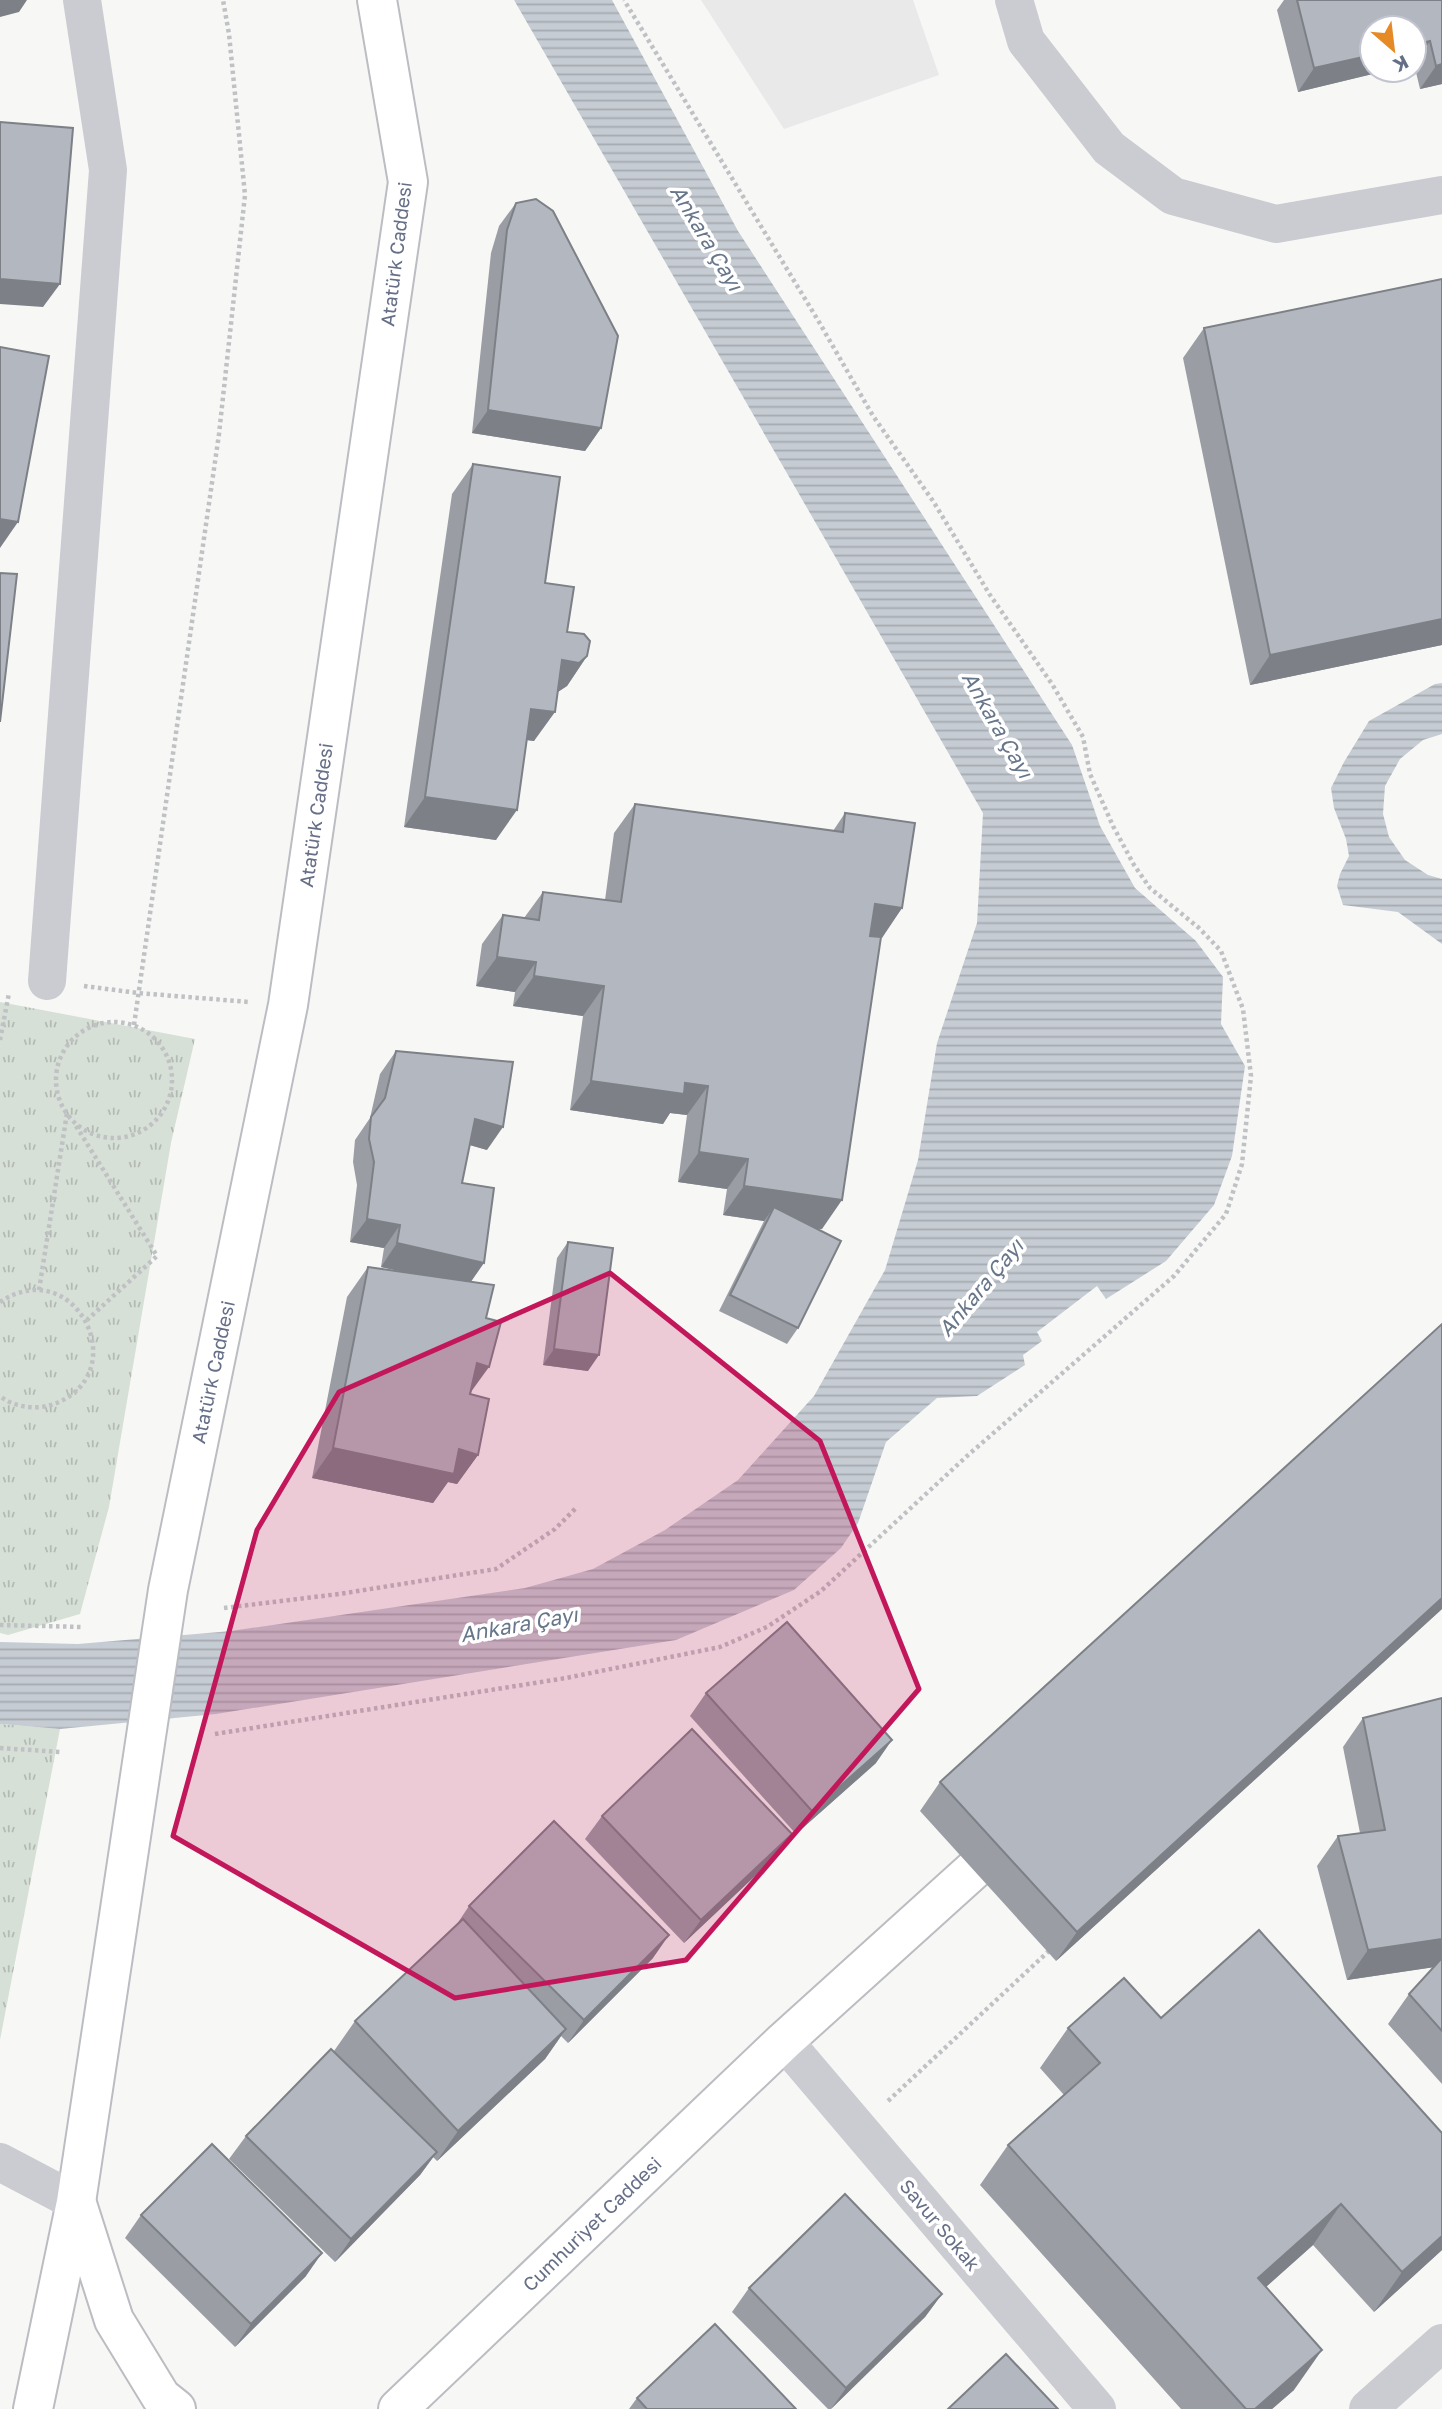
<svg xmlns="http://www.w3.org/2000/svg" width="1442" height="2409" font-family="'Golos Text',sans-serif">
<defs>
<pattern id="grass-tufts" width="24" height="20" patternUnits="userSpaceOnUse" patternTransform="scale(1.75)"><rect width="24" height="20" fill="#d7e0d6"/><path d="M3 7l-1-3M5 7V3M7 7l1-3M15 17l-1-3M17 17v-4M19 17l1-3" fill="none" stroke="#b2bab3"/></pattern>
<pattern id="water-rules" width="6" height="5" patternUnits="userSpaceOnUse" patternTransform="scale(1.75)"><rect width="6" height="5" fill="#c6ccd3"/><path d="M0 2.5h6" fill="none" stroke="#a5aab1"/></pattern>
</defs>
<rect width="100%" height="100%" fill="#f7f8f5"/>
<polygon fill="#e8e9e8" points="701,0 913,0 939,75 784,129"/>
<g fill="url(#grass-tufts)">
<polygon points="0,1002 195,1039 171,1143 109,1507 80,1614 8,1635 0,1633"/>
<polygon points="0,1724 60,1729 0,2040"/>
</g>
<g fill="url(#water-rules)">
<polygon points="514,0 612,0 738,231 1072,745 1100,826 1135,888 1196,941 1223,977 1221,1024 1245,1066 1232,1156 1214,1205 1166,1261 1106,1299 1097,1286 1037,1332 1042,1341 1023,1355 1025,1365 977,1396 937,1398 886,1442 858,1523 841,1548 794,1590 676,1640 216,1714 60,1729 0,1724 0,1642 78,1644 231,1631 525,1588 593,1569 665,1530 738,1480 814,1396 885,1270 918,1160 937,1043 977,923 983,813"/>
<polygon points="1442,683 1442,944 1398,912 1343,905 1337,886 1340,874 1349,856 1346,839 1334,808 1331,788 1344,762 1369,721 1435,684"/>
</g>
<polygon fill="#f7f8f5" points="1442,734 1442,879 1428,875 1405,860 1389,837 1383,814 1385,786 1400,759 1423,740"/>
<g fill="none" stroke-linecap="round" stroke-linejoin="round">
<g stroke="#bbbdc2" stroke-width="42">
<g id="major">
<polyline points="77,2204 114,2320 161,2397 176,2409"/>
<polyline points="33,2409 76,2202 168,1590 288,1005 408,182 377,0"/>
<polyline points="398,2409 784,2041 1012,1835"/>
</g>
</g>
<g stroke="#bfc1c4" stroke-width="4.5" stroke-dasharray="3.5 3.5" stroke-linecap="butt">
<polyline points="84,986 138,993 249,1002"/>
<circle cx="114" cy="1080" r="58"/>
<polyline points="134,1025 219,434 245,195 229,34 223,0"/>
<polyline points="0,1040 9,993"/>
<polyline points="76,1126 157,1256 87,1320"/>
<polyline points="39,1290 67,1113"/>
<path d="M0 1302C77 1251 137 1377 51 1405 35 1410 13 1407 0 1396"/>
<polyline points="224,1608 339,1594 496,1569 555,1529 577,1507"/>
<polyline points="0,1625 82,1627"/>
<polyline points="215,1734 566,1678 720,1647 767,1627 821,1591 967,1456 1174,1276 1226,1214 1242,1164 1251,1076 1243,1009 1221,951 1199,928 1150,888 1134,865 1113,826 1090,774 1083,737 1052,684 990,595 933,501 873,416 819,322 624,0"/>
<polyline points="0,1748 61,1752"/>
<polyline points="888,2101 1051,1949"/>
</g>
<g stroke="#cbccd1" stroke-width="38">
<polyline points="1014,0 1026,41 1109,148 1173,196 1276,224 1442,195"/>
<polyline points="47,981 108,170 82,0"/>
<polyline points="784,2041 1097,2409"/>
<polyline points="0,2162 76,2202"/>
<polyline points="1368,2409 1442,2343"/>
</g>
<use href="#major" stroke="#fff" stroke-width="38"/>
</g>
<g fill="#9a9da4">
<polygon points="1284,0 1442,0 1442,84 1420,89 1414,64 1298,92 1277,10"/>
<polygon points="516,203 601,428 585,451 472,433 491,253 499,226"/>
<polygon points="1204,328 1442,645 1250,685 1183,358"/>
<polygon points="473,464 545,583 567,632 587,656 567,686 557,692 534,741 527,740 496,840 404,827 452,494"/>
<polygon points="635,804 833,831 845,813 902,908 881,938 822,1229 816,1229 798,1328 787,1344 719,1311 764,1221 723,1215 727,1189 678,1182 687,1115 670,1113 663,1124 570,1110 583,1016 513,1006 515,992 476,986 482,944 503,915 524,918 543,892 605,900 614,833"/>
<polygon points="396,1051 487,1150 470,1145 462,1183 471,1282 486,1318 471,1393 478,1455 457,1484 448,1482 433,1503 312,1478 347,1297 368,1267 413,1274 381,1267 384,1248 350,1242 357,1185 353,1162 355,1140 370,1118 380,1074"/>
<polygon points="568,1242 588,1371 543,1365 557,1258"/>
<polygon points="1442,1609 1056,1961 920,1811 940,1782"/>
<polygon points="706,1693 876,1763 796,1834 690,1716"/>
<polygon points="1442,1698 1442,2084 1388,2024 1409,1994 1434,1967 1347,1980 1317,1866 1338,1836 1360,1833 1343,1747 1363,1718"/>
<polygon points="602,1816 792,1834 775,1857 684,1943 585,1839"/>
<polygon points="469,1906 653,1958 568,2043 561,2036 545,2059 437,2161 433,2157 420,2175 335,2262 229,2159 246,2136 334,2051 355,2021 455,1927"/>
<polygon points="1161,2018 1442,2250 1374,2312 1313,2245 1266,2287 1294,2390 1272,2409 1181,2409 980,2185 1008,2145 1064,2095 1040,2068 1068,2028"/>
<polygon points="141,2215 306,2276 235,2347 125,2238"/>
<polygon points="749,2288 942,2294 925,2317 831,2409 828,2409 732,2312"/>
<polygon points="637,2398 796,2409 629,2409"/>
</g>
<g fill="#7d8086">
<polygon points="0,0 27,0 19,12 0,17"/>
<polygon points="1430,41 1414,64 1414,45"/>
<polygon points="1372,55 1372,70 1389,70 1298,92 1314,68"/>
<polygon points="1442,64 1442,84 1420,89 1436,66"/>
<polygon points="0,279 60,284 43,307 0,304"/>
<polygon points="488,410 601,428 585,451 472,433"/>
<polygon points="0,519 18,522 0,548"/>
<polygon points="1442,619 1442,645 1250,685 1270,655"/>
<polygon points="587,656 567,686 558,692 541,690 562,660"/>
<polygon points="531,709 555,712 534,741 510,738"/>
<polygon points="425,797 517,810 496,840 404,827"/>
<polygon points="875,904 902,908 882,938 854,933"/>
<polygon points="497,957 536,962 515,992 476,986"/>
<polygon points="534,976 604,986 583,1016 513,1006"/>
<polygon points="591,1081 685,1083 708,1086 687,1115 670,1113 663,1124 570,1110"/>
<polygon points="475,1119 503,1127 487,1150 459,1142"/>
<polygon points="699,1152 748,1159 727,1189 678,1182"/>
<polygon points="744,1186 842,1200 822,1229 767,1222 774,1207 764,1221 723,1215"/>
<polygon points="367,1219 400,1225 384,1248 350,1242"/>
<polygon points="397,1243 484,1263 468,1286 381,1267"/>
<polygon points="554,1349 599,1355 588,1371 543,1365"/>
<polygon points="477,1363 489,1367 468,1396"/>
<polygon points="333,1448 459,1449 478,1455 457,1484 448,1482 433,1503 312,1478"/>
<polygon points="1442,1598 1442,1609 1056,1961 1077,1932"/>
<polygon points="892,1740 876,1763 796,1834 812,1811"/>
<polygon points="792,1834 775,1857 684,1943 701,1920"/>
<polygon points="669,1935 653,1958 568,2043 584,2020"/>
<polygon points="1442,1939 1442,1966 1347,1980 1368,1950"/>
<polygon points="566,2029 545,2059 437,2161 458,2131"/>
<polygon points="437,2152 420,2175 335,2262 351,2239"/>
<polygon points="1341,2204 1313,2245 1230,2319 1258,2278"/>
<polygon points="1442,2236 1442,2250 1374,2312 1402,2272"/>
<polygon points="322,2253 306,2276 235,2347 251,2324"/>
<polygon points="942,2294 925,2317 831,2409 846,2388"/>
<polygon points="1322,2350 1294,2390 1272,2409 1255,2409"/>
</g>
<g fill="#b3b7bf" stroke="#7d8086" stroke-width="2">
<polygon points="1297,0 1442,0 1442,64 1436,66 1430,41 1414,45 1414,28 1372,28 1372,55 1314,68"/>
<polygon points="0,122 73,128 60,284 0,279"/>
<polygon points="536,199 553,211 618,336 601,428 488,410 507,230 516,203"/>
<polygon points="1442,279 1442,619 1270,655 1204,328"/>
<polygon points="0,347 49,356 18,522 0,519"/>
<polygon points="473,464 560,477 545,583 574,587 567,632 584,634 590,641 587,656 579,663 562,660 555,712 531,709 517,810 425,797"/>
<polygon points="0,573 17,574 0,722"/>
<polygon points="635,804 843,832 845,813 915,823 902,908 875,904 870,936 881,937 842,1200 744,1186 748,1159 699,1152 708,1086 685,1083 684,1094 591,1081 604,986 534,976 536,962 497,957 503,915 539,920 543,892 621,902"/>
<polygon points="396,1051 513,1062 503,1127 475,1119 462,1183 494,1188 484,1263 397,1243 400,1225 367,1219 374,1162 369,1139 371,1117 385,1098"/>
<polygon points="774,1207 841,1241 798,1328 730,1295"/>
<polygon points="568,1242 613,1248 599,1355 554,1349"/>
<polygon points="368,1267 494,1285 486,1318 501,1322 489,1367 477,1363 470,1394 489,1399 478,1455 459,1449 454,1474 333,1448"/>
<polygon points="1442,1324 1442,1598 1077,1932 940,1782"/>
<polygon points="787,1622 892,1740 812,1811 706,1693"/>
<polygon points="1442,1698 1442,1939 1368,1950 1338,1836 1385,1830 1363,1718"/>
<polygon points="692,1729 792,1834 701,1920 602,1816"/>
<polygon points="554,1821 669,1935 584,2020 469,1906"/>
<polygon points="463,1919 566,2029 458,2131 355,2021"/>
<polygon points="1259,1930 1442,2133 1442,2236 1402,2272 1341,2204 1258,2278 1322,2350 1255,2409 1246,2409 1008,2145 1100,2063 1068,2028 1124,1978 1161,2018"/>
<polygon points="1442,1958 1442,2031 1409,1994"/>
<polygon points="331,2049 437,2152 351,2239 246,2136"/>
<polygon points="212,2144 322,2253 251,2324 141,2215"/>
<polygon points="845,2194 942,2294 846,2388 749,2288"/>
<polygon points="715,2324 796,2409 647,2409 637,2398"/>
<polygon points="1006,2354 1058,2409 948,2409"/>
</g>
<path fill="#c2185b" fill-opacity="0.2" stroke="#c2185b" stroke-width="5" stroke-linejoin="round" d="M610 1273 820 1441 919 1689 686 1960 455 1998 173 1836 257 1530 339 1392Z"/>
<g text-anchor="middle" stroke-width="7" stroke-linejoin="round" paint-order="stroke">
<g font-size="19" fill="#666f87" stroke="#fff">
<text transform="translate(396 254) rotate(-83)" y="7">Atatürk Caddesi</text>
<text transform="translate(316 815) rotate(-82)" y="7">Atatürk Caddesi</text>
<text transform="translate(213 1372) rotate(-78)" y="7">Atatürk Caddesi</text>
<text transform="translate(592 2224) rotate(-44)" y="7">Cumhuriyet Caddesi</text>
<text transform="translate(940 2225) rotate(50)" y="7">Savur Sokak</text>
</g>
<g font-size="21" font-style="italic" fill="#687689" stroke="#fff">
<text transform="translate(706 238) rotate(59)" y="7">Ankara Çayı</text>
<text transform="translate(997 725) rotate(60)" y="7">Ankara Çayı</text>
<text transform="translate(981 1288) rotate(-50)" y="7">Ankara Çayı</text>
<text transform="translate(519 1625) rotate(-10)" y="7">Ankara Çayı</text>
</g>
</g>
<g transform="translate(1393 49) rotate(152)"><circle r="33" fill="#ffffff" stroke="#c2c5cf" stroke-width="2"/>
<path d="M0-5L12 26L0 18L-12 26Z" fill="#e68a27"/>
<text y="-10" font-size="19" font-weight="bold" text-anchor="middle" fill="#666f87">K</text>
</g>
</svg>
